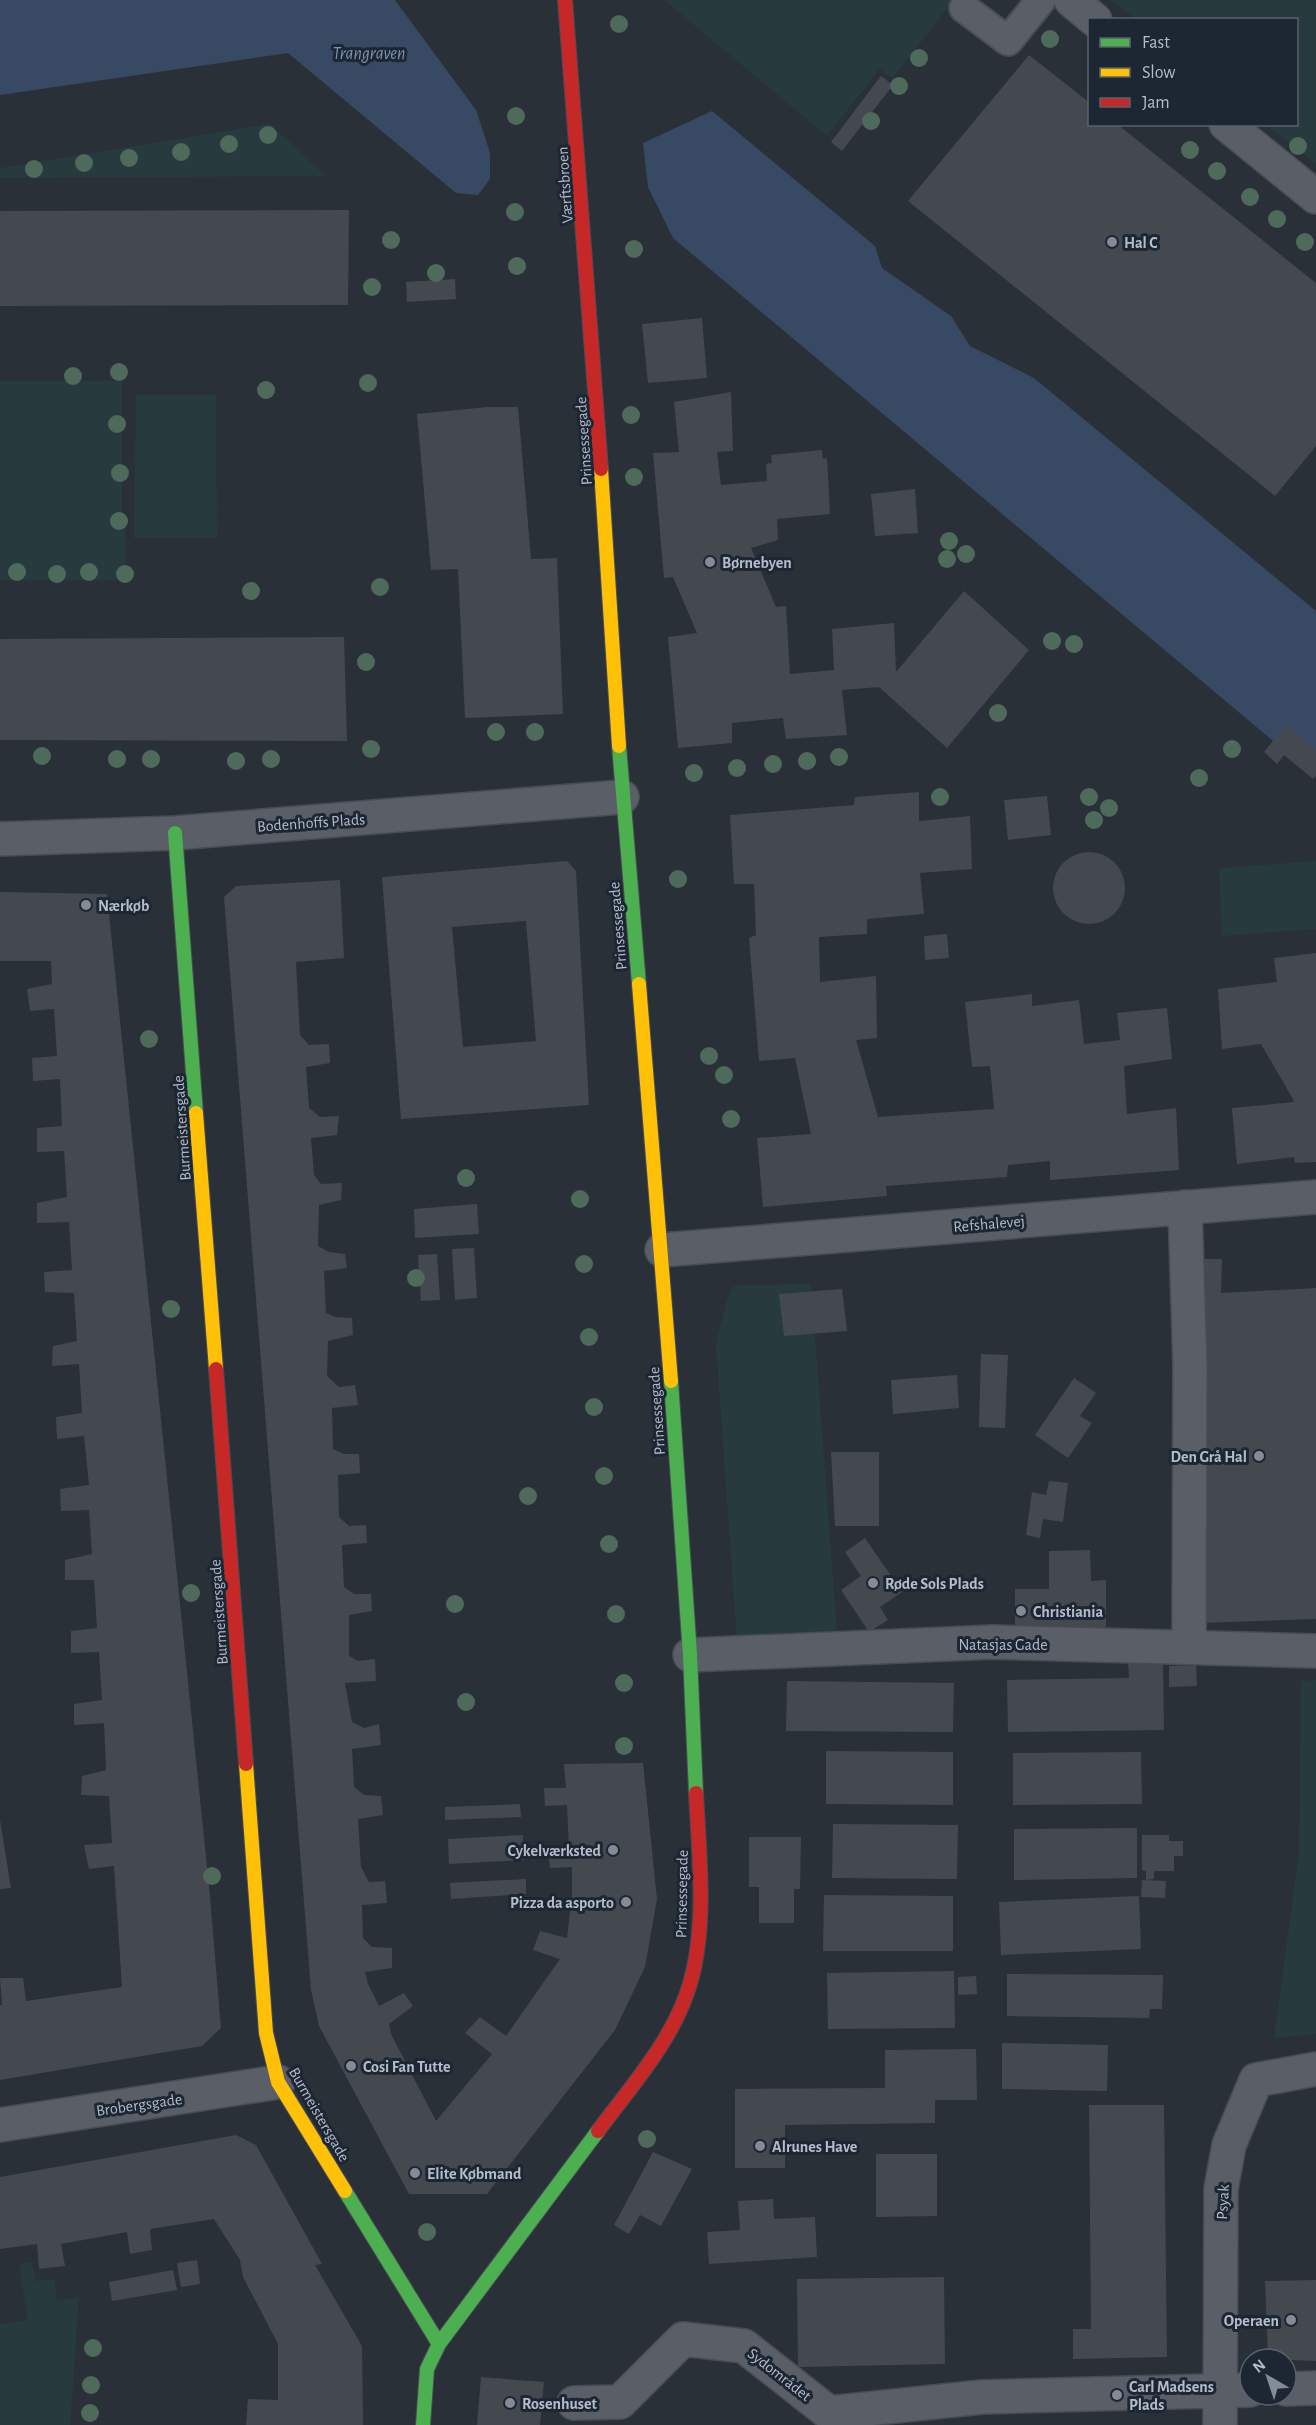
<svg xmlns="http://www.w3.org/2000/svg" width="1316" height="2425" viewBox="0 0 1316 2425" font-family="'Alegreya Sans',sans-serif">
  <rect width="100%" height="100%" fill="#2a3038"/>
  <path fill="#273a3e" d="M664 0H954L892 79 880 69 827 136Z
    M1110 0H1316V164L1266 125 1296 124V20L1135 19Z
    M270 124 326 176 0 178V168Z
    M0 381H122V527H125L126 580H0Z
    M136 395H216L217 538H134Z
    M1316 861V929L1222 936 1219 868Z
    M811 1284 837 1633 737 1640 716 1345 727 1301 733 1287 738 1285Z
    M1316 1680V2034L1274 2038 1299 1853 1301 1681Z
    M32 2262 36 2281 54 2279 57 2301 79 2297 70 2425H0V2324L28 2320 19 2265Z"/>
  <path fill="#384963" d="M0 0H395L476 110 490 153V179L478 195 456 193 288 53 0 95Z
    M712 111 875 246 882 268 951 316 970 346 1034 378 1316 611V777L673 238 648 187 643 143Z"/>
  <path fill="#444950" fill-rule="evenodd" d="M1029 55 1090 103V124H1117L1316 283V446L1275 496 908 201Z
    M881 76 893 85 842 151 831 142Z
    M349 210 348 305 0 306V211Z
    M455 279 456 299 407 302 406 282Z
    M702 318 707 378 648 383 642 324Z
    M731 392 733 451 717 452 721 485 767 481 766 464 772 463 771 455 822 450 823 459 827 458 830 514 777 519 778 540 751 548 776 607 786 606 790 674 834 670 832 629 894 623 896 672 964 591 1029 650 947 748 879 687 842 690 847 735 786 739 783 718 732 723V743L678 748 668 637 697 633 673 577 664 578 653 453 679 452 674 402Z
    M488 407H518L531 559 557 558 563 714 465 718 458 569 431 570 417 414Z
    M915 489 918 533 875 536 871 494Z
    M344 637 347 741 0 740V639Z
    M1286 725 1316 750V775L1313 779 1284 755 1277 764 1264 752Z
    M919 792V821L970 816 972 869 920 873 924 914 867 919V934L819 937 820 982 876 976 877 1038 856 1040 878 1117 994 1109 990 1066 972 1067 965 1002 1032 994V1006L1079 1000 1084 1044 1120 1040 1117 1013 1167 1008 1172 1059 1124 1066 1127 1114 1176 1108 1179 1170 1050 1180V1161L1008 1165 1007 1177 886 1186 887 1196 763 1207 757 1138 811 1134 795 1058 759 1061 749 938 756 935 754 884H734L730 815 854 805 855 797Z
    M1047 796 1051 835 1008 840 1004 800Z
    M1053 888a36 36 0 1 1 72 0a36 36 0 1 1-72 0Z
    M567 861 576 871 589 1105 401 1119 382 877ZM526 921 536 1041 463 1047 452 927Z
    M340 880 344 958 296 962 300 1035 309 1045 329 1044 330 1063 306 1067 309 1108 320 1117 339 1116 337 1135 311 1138 314 1175 321 1184 342 1183 341 1200 319 1205 318 1246 329 1252 345 1254 347 1268 324 1271 326 1313 335 1317 352 1318 353 1335 328 1341 327 1376 339 1387 355 1385 358 1405 332 1408 333 1449 344 1454H359L360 1473 338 1475 339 1517 349 1526 366 1525 367 1543 342 1545 344 1587 354 1594H371L372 1611 349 1615V1656L358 1661 375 1659 376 1681 345 1683 352 1722 364 1728 379 1724 381 1745 352 1749 354 1787 364 1795 381 1796 383 1815 358 1819 361 1867 369 1882 385 1881 387 1903 362 1905 363 1938 372 1947 392 1948V1968L365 1972 368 1984 379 2006 404 1993 413 2006 389 2024 391 2034 436 2121 492 2054 465 2033 480 2017 506 2036 560 1959 533 1950 540 1931 567 1938 572 1894V1867L550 1868 548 1850 569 1849 567 1805 545 1806 544 1788H566L564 1764 643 1763 657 1899 645 1967 615 2030 487 2194H409L319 2026 311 1990 224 897 236 886Z
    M0 892 107 894 210 1896 221 2028 202 2046 0 2080V2005H2L0 1978H23L26 2001 122 1987 114 1866 89 1869 84 1845 112 1843 109 1796 81 1795 82 1776 106 1770 104 1723 74 1725V1704L102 1700 99 1652 71 1653V1631L97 1628 94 1580H65V1560L92 1554 89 1510 61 1511 60 1489 89 1485 84 1436 57 1439 56 1417 82 1413 79 1364 52 1366 53 1346 77 1341 74 1293 45 1292 44 1272 72 1270 69 1222 37 1223V1203L67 1197 64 1151 37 1152V1128L62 1126 60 1079 33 1081 32 1058 57 1056 54 1009 30 1011 27 989 52 984 51 961H0Z
    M947 934 949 958 925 960 924 936Z
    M1316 953V1162L1295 1163 1294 1157 1237 1164 1232 1108 1294 1102 1293 1099 1261 1044 1222 1049 1218 989 1277 982 1274 958Z
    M477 1204 479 1234 415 1238 414 1209Z
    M474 1248 477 1298 455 1300 452 1249Z
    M437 1254 440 1300 421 1301 418 1255Z
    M1203 1259H1222L1221 1293 1316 1288V1619L1201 1623Z
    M842 1289 847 1331 784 1336 779 1294Z
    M981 1354 1008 1355 1005 1428 979 1427Z
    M957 1375 959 1408 893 1414 891 1380Z
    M1074 1378 1096 1393 1080 1416 1092 1423 1068 1458 1035 1435Z
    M831 1452H879V1526H835Z
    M1049 1481 1068 1483 1063 1522 1043 1519 1040 1538 1026 1535 1032 1492 1046 1495Z
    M865 1538 902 1592 880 1607 888 1620 869 1632 841 1590 861 1576 845 1552Z
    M1090 1550 1091 1581 1106 1580V1627L1015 1628V1589H1049V1551Z
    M1163 1662 1164 1730 1008 1732 1007 1680 1129 1678 1128 1663Z
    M1196 1665 1197 1686 1169 1687V1666Z
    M787 1681 954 1683 953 1732 786 1731Z
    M826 1751 953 1752V1805L826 1804Z
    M1141 1752 1142 1804 1013 1805V1753Z
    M520 1804 521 1817 445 1820V1807Z
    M0 1820 11 1888 0 1889Z
    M833 1824 958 1825 957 1879 832 1878Z
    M1137 1828V1878L1014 1880V1829Z
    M523 1835 524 1860 449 1864 448 1839Z
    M1142 1835H1169V1841H1183V1856H1174V1871H1154V1879L1146 1880V1871L1142 1870Z
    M749 1837H801L800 1889H794V1923H759V1887H749Z
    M526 1879V1894L451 1899 450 1883Z
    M1142 1880 1166 1881 1165 1898 1141 1897Z
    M824 1895 953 1896V1951H823Z
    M1139 1896 1141 1949 1001 1955 999 1902Z
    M954 1971 955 2028 828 2029 827 1973Z
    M1007 1974 1163 1975 1162 2009H1150L1149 2018 1007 2016Z
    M976 1976 977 1994 958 1995V1977Z
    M1002 2043 1108 2045 1107 2091 1002 2089Z
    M976 2049 977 2100H935V2123L785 2125V2168H735V2089L885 2088V2050Z
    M1089 2105H1164L1167 2357 1073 2359V2329H1091Z
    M236 2135 256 2145 322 2264 315 2265 362 2346 363 2425H246L248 2399 278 2400V2344L243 2277 240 2260 214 2219 150 2229 152 2250 130 2254 127 2232 61 2244 65 2266 39 2269 37 2244 0 2249V2177Z
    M653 2152 692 2169 661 2226 640 2215 629 2234 614 2225Z
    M876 2154H937V2216L876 2217Z
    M773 2199 774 2219 815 2217 817 2257 709 2264 707 2232 740 2230 738 2201Z
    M197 2260 200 2284 181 2287 177 2263Z
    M173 2270 177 2290 112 2301 109 2282Z
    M944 2277 945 2364 798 2367 797 2279Z
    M1316 2280V2361L1268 2359 1265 2281Z
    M481 2377 544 2382 540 2425H477Z"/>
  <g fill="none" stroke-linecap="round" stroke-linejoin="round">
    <defs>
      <path id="lane" d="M964 8 1008 41 1041 0"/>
      <path id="street" d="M1071 0 1095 20
        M1226 124 1316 197
        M0 839 175 833 622 797
        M1185 1207 1190 1366 1189 1647
        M662 1250 1316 1197
        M690 1655 993 1642 1316 1651
        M0 2125 278 2082
        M1286 2389 1316 2388
        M574 2403 620 2402 683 2339 744 2346 829 2413 982 2397 1250 2390
        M1220 2425 1221 2189 1229 2145 1256 2080 1316 2069"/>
      <path id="fast" d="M619 746 639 984
        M175 833 196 1113
        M671 1381 690 1655 696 1793
        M345 2191 439 2344
        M423 2425 427 2369 439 2344 598 2131"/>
      <path id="slow" d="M601 469 619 746
        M639 984 671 1381
        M196 1113 216 1369
        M246 1764 266 2033 278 2082 345 2191"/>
      <path id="jam" d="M565 0 601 469
        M216 1369 246 1764
        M598 2131C632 2085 676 2037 691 1980 707 1922 699 1853 696 1793"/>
    </defs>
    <use href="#lane" stroke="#484c53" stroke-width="32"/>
    <use href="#street" stroke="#484c53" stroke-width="36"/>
    <use href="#fast" stroke="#484c53" stroke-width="16"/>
    <use href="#slow" stroke="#484c53" stroke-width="16"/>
    <use href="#jam" stroke="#484c53" stroke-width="16"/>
    <use href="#lane" stroke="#5a5e66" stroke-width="28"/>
    <use href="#street" stroke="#5a5e66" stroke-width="33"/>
    <use href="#fast" stroke="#4caf50" stroke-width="14"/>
    <use href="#slow" stroke="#ffc107" stroke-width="14"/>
    <use href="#jam" stroke="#c62828" stroke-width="14"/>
  </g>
  <g fill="#4e6a5a">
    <circle cx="619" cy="24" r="9"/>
    <circle cx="1050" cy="39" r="9"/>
    <circle cx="919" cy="58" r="9"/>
    <circle cx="899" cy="86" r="9"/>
    <circle cx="516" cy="116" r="9"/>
    <circle cx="871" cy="121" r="9"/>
    <circle cx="268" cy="135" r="9"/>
    <circle cx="229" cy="144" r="9"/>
    <circle cx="1298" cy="146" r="9"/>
    <circle cx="1190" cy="150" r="9"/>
    <circle cx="181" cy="152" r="9"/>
    <circle cx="129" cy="158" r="9"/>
    <circle cx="84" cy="163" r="9"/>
    <circle cx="34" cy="169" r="9"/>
    <circle cx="1217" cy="171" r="9"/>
    <circle cx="1250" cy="197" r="9"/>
    <circle cx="515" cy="212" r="9"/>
    <circle cx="1277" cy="219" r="9"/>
    <circle cx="391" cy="240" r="9"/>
    <circle cx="1305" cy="242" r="9"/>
    <circle cx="634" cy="249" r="9"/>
    <circle cx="517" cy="266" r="9"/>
    <circle cx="436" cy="273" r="9"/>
    <circle cx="372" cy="287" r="9"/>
    <circle cx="119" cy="372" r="9"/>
    <circle cx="73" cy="376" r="9"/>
    <circle cx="368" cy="383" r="9"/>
    <circle cx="266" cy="390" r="9"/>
    <circle cx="631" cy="415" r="9"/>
    <circle cx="117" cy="424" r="9"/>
    <circle cx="120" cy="473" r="9"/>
    <circle cx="634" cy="477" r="9"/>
    <circle cx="119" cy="521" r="9"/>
    <circle cx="949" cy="541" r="9"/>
    <circle cx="966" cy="554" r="9"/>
    <circle cx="947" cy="559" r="9"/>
    <circle cx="17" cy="572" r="9"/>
    <circle cx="89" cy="572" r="9"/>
    <circle cx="57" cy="574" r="9"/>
    <circle cx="125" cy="574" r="9"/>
    <circle cx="380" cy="587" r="9"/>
    <circle cx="251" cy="591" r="9"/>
    <circle cx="1052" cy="641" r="9"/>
    <circle cx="1074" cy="644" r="9"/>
    <circle cx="366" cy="662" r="9"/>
    <circle cx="998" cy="713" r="9"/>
    <circle cx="496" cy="732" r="9"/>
    <circle cx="535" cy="732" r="9"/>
    <circle cx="371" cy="749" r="9"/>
    <circle cx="1232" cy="749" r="9"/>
    <circle cx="42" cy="756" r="9"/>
    <circle cx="839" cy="757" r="9"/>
    <circle cx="117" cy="759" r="9"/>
    <circle cx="151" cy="759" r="9"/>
    <circle cx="271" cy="759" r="9"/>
    <circle cx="236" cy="761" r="9"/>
    <circle cx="807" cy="761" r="9"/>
    <circle cx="773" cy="764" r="9"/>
    <circle cx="737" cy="768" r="9"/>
    <circle cx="694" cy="773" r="9"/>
    <circle cx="1199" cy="778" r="9"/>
    <circle cx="940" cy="797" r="9"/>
    <circle cx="1089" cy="797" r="9"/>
    <circle cx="1109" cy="808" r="9"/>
    <circle cx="1094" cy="820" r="9"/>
    <circle cx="678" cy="879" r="9"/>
    <circle cx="149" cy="1039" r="9"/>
    <circle cx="709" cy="1056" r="9"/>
    <circle cx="724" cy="1075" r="9"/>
    <circle cx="731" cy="1119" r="9"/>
    <circle cx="466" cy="1178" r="9"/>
    <circle cx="580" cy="1199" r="9"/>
    <circle cx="584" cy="1264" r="9"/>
    <circle cx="416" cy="1278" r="9"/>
    <circle cx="171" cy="1309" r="9"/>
    <circle cx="589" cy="1337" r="9"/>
    <circle cx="594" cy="1407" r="9"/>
    <circle cx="604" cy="1476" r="9"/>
    <circle cx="528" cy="1496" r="9"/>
    <circle cx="609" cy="1544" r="9"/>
    <circle cx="191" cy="1593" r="9"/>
    <circle cx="455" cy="1604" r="9"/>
    <circle cx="616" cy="1614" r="9"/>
    <circle cx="624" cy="1683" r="9"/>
    <circle cx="466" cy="1702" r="9"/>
    <circle cx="624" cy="1746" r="9"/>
    <circle cx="212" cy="1876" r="9"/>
    <circle cx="647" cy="2139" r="9"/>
    <circle cx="427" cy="2232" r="9"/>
    <circle cx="93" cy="2348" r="9"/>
    <circle cx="91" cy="2385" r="9"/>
    <circle cx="90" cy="2413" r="9"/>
  </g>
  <g fill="#848b96" stroke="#1d2633" stroke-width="2">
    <circle cx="1112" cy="242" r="6"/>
    <circle cx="710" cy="562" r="6"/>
    <circle cx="86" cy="905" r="6"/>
    <circle cx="1259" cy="1456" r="6"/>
    <circle cx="873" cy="1583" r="6"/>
    <circle cx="1021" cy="1611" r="6"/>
    <circle cx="613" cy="1850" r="6"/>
    <circle cx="626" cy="1902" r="6"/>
    <circle cx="351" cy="2066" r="6"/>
    <circle cx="760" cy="2146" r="6"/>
    <circle cx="415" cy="2173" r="6"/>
    <circle cx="1291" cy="2320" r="6"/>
    <circle cx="1117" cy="2395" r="6"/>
    <circle cx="510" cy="2403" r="6"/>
  </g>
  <g text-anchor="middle" stroke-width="6" stroke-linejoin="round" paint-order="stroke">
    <g font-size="16" fill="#b4bcc9" stroke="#1d2633">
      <text transform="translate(564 185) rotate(-94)" y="6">Værftsbroen</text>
      <text transform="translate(583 441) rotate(-94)" y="6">Prinsessegade</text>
      <text transform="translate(311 822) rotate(-4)" y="6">Bodenhoffs Plads</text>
      <text transform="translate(617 926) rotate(-95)" y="6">Prinsessegade</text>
      <text transform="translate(181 1128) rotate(-94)" y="6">Burmeistersgade</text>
      <text transform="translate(989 1223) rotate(-5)" y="6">Refshalevej</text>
      <text transform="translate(656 1411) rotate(-94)" y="6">Prinsessegade</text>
      <text transform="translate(218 1612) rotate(-94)" y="6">Burmeistersgade</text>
      <text x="1003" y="1650">Natasjas Gade</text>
      <text transform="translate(681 1894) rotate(-89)" y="6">Prinsessegade</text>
      <text transform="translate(139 2104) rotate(-8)" y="6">Brobergsgade</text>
      <text transform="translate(320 2114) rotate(60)" y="6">Burmeistersgade</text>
      <text transform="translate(1222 2202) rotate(-87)" y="6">Psyak</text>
      <text transform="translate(780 2374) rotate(38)" y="6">Sydområdet</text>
    </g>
    <g font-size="16" font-weight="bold" fill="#b4bcc9" stroke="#1d2633" text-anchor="start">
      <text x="1124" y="248">Hal C</text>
      <text x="722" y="568">Børnebyen</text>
      <text x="98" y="911">Nærkøb</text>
      <text x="1247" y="1462" text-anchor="end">Den Grå Hal</text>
      <text x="885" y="1589">Røde Sols Plads</text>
      <text x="1033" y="1617">Christiania</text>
      <text x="601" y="1856" text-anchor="end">Cykelværksted</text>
      <text x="614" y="1908" text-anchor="end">Pizza da asporto</text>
      <text x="363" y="2072">Cosi Fan Tutte</text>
      <text x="772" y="2152">Alrunes Have</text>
      <text x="427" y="2179">Elite Købmand</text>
      <text x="1279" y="2326" text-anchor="end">Operaen</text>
      <text x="1129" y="2392">Carl Madsens<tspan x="1129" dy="18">Plads</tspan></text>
      <text x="522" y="2409">Rosenhuset</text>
    </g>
    <g font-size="18" font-style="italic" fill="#7c92b1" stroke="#1d2633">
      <text x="369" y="59">Trangraven</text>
    </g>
  </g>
  <rect x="1088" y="18" width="210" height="108" fill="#1d2633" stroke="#59626f" stroke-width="1.5"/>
  <rect x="1100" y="38" width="30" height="9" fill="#4caf50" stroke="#59626f" stroke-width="1.5"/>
  <text x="1142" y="48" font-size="18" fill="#b4bcc9">Fast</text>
  <rect x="1100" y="68" width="30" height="9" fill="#ffc107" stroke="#59626f" stroke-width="1.5"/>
  <text x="1142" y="78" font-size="18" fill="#b4bcc9">Slow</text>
  <rect x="1100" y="98" width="30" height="9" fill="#c62828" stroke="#59626f" stroke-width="1.5"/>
  <text x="1142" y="108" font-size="18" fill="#b4bcc9">Jam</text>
  <g transform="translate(1268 2377) rotate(321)"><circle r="28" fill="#1d2633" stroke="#59626f" stroke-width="1.5"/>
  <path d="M0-4.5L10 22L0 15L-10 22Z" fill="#848b96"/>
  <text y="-9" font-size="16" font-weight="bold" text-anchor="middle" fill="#b4bcc9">N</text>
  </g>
</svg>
